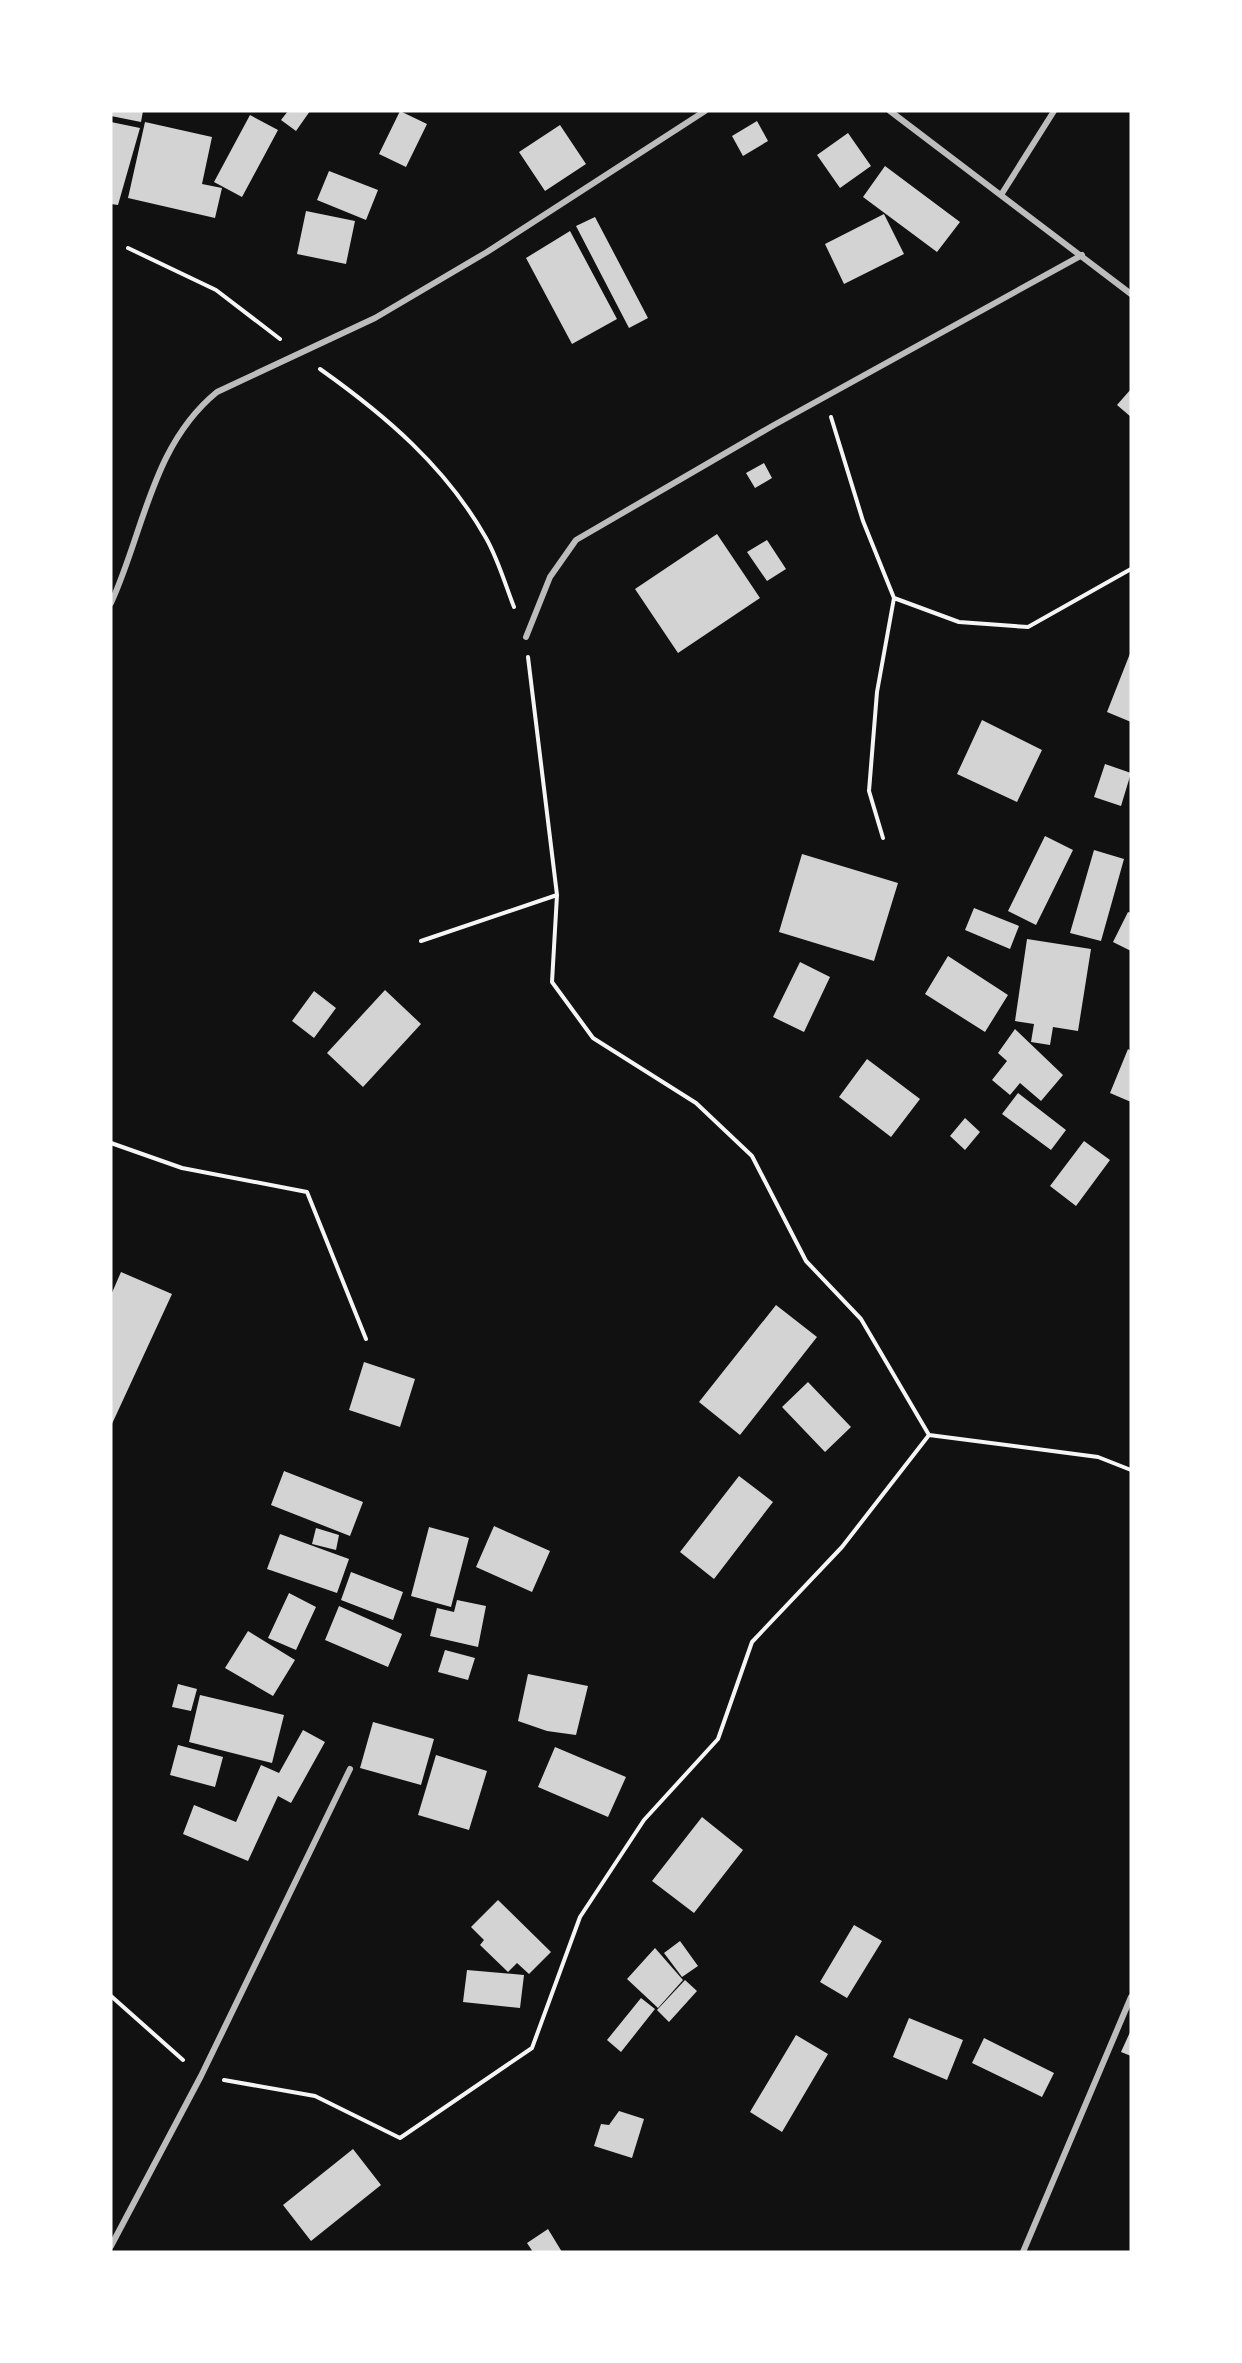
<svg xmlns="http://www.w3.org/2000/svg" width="1242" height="2363" viewBox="0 0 1242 2363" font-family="Inter,sans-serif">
  <rect width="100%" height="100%" fill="#111"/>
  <path fill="#d3d3d3" d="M111 111H143L141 122 111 116Z
    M288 111H310L296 131 281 120Z
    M400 111 427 124 406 167 379 154Z
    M250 115 278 130 242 197 214 182Z
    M757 121 768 141 743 156 732 136Z
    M111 122 140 128 118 205 111 204Z
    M145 122 212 137 202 184 222 188 215 218 128 198Z
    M560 125 586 164 545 191 519 152Z
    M848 133 871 166 840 188 817 155Z
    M885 166 960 222 937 252 863 197Z
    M329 171 378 190 366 220 317 200Z
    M306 211 355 221 346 264 297 254Z
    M884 214 904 254 844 284 825 244Z
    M595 217 648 318 629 328 576 226Z
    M570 231 617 319 572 344 526 258Z
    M1131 389V417L1117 405Z
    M764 463 772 478 755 488 746 473Z
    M717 534 760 598 678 653 635 589Z
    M767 540 786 569 767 581 747 552Z
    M1131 651V722L1107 712Z
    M982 720 1042 750 1017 802 957 774Z
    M1105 764 1131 773 1121 806 1094 797Z
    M1045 836 1073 850 1036 925 1008 911Z
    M1094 850 1124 859 1101 941 1070 933Z
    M802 854 898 883 874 961 779 932Z
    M974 908 1019 926 1010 949 965 930Z
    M1128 912 1131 913V951L1113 942Z
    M1027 939 1091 949 1078 1031 1053 1027 1050 1045 1031 1042 1034 1024 1015 1021Z
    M948 956 1008 995 985 1032 925 994Z
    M800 962 830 977 804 1032 773 1017Z
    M385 990 421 1024 363 1087 327 1053Z
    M314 991 336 1008 314 1038 292 1021Z
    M1015 1029 1063 1075 1041 1101 1020 1083 1010 1095 992 1080 1007 1061 998 1053Z
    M1128 1049 1131 1051V1102L1110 1093Z
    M867 1059 920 1099 891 1137 839 1097Z
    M1018 1093 1066 1130 1051 1150 1002 1114Z
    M965 1118 980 1132 965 1150 950 1136Z
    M1084 1141 1110 1160 1076 1206 1050 1186Z
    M121 1272 172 1294 111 1426V1295Z
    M776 1305 817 1337 740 1435 699 1402Z
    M364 1362 415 1379 400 1427 349 1410Z
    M808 1382 851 1427 825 1452 782 1407Z
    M284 1471 363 1502 350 1536 271 1505Z
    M739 1476 773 1502 714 1579 680 1552Z
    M494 1526 550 1551 532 1592 476 1567Z
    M429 1527 469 1538 451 1607 411 1596Z
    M316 1528 339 1535 336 1550 312 1544Z
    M280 1534 349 1559 337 1593 267 1569Z
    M351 1572 403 1592 393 1620 341 1600Z
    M289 1593 316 1607 296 1650 268 1638Z
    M457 1600 486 1606 478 1647 430 1636 437 1608 454 1612Z
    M339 1606 402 1634 388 1667 325 1640Z
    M248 1631 295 1660 273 1696 225 1668Z
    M445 1650 475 1658 468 1680 438 1672Z
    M528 1674 588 1686 576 1735 547 1731 518 1721Z
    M178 1684 197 1689 191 1711 172 1707Z
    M200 1695 284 1715 272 1763 189 1742Z
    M373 1722 434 1739 421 1785 360 1768Z
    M303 1730 325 1742 291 1803 278 1796 248 1861 183 1834 194 1805 236 1822 261 1765 279 1773Z
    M178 1745 223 1757 215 1787 170 1775Z
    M555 1747 626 1777 608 1817 538 1787Z
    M436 1755 487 1771 469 1830 418 1815Z
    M702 1817 743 1850 694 1913 652 1881Z
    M498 1900 551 1952 529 1974 517 1963 508 1972 480 1945 484 1940 471 1927Z
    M854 1925 882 1941 847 1998 820 1982Z
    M680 1941 698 1966 682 1977 664 1953Z
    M655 1948 683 1980 658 2008 627 1979Z
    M467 1970 524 1975 520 2008 463 2002Z
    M685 1980 697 1991 669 2022 657 2010Z
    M641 1998 655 2009 621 2052 607 2040Z
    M909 2018 963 2040 947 2080 893 2057Z
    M1131 2030V2056L1121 2052Z
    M796 2035 828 2054 782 2132 750 2112Z
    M984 2038 1054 2073 1042 2097 972 2063Z
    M619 2111 644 2119 632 2158 594 2146 601 2124 609 2125Z
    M353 2149 381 2185 311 2241 283 2205Z
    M548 2229 562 2252H533L527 2243Z"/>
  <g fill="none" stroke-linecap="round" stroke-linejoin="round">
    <path stroke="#f5f5f5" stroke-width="4" d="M128 248 216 290 280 339
      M320 369C385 415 446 467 486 538 498 559 505 584 514 607
      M831 417 863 521 894 598 959 622 1028 627 1131 569
      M528 657 557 895 552 982 593 1038 696 1103 752 1156 806 1261 861 1319 929 1435 1098 1457 1131 1470
      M883 838 869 791 877 692 894 598
      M421 941 557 895
      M111 1143 182 1168 307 1192 366 1339
      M111 1996 183 2060
      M224 2080 315 2096 400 2138 532 2048 580 1917 644 1820 718 1739 752 1642 842 1547 929 1435"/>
    <path stroke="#bcbcbc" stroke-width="6" d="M890 111 1131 294
      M1001 195 1054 111
      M111 603C144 531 152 445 217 392L375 318 487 252 705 111
      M526 637 550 577 576 540 774 425 1082 255
      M111 2246 201 2076 350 1769
      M1023 2252 1131 1997"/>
  </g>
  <rect width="1242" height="2363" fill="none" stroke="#ffffff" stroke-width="225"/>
</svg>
